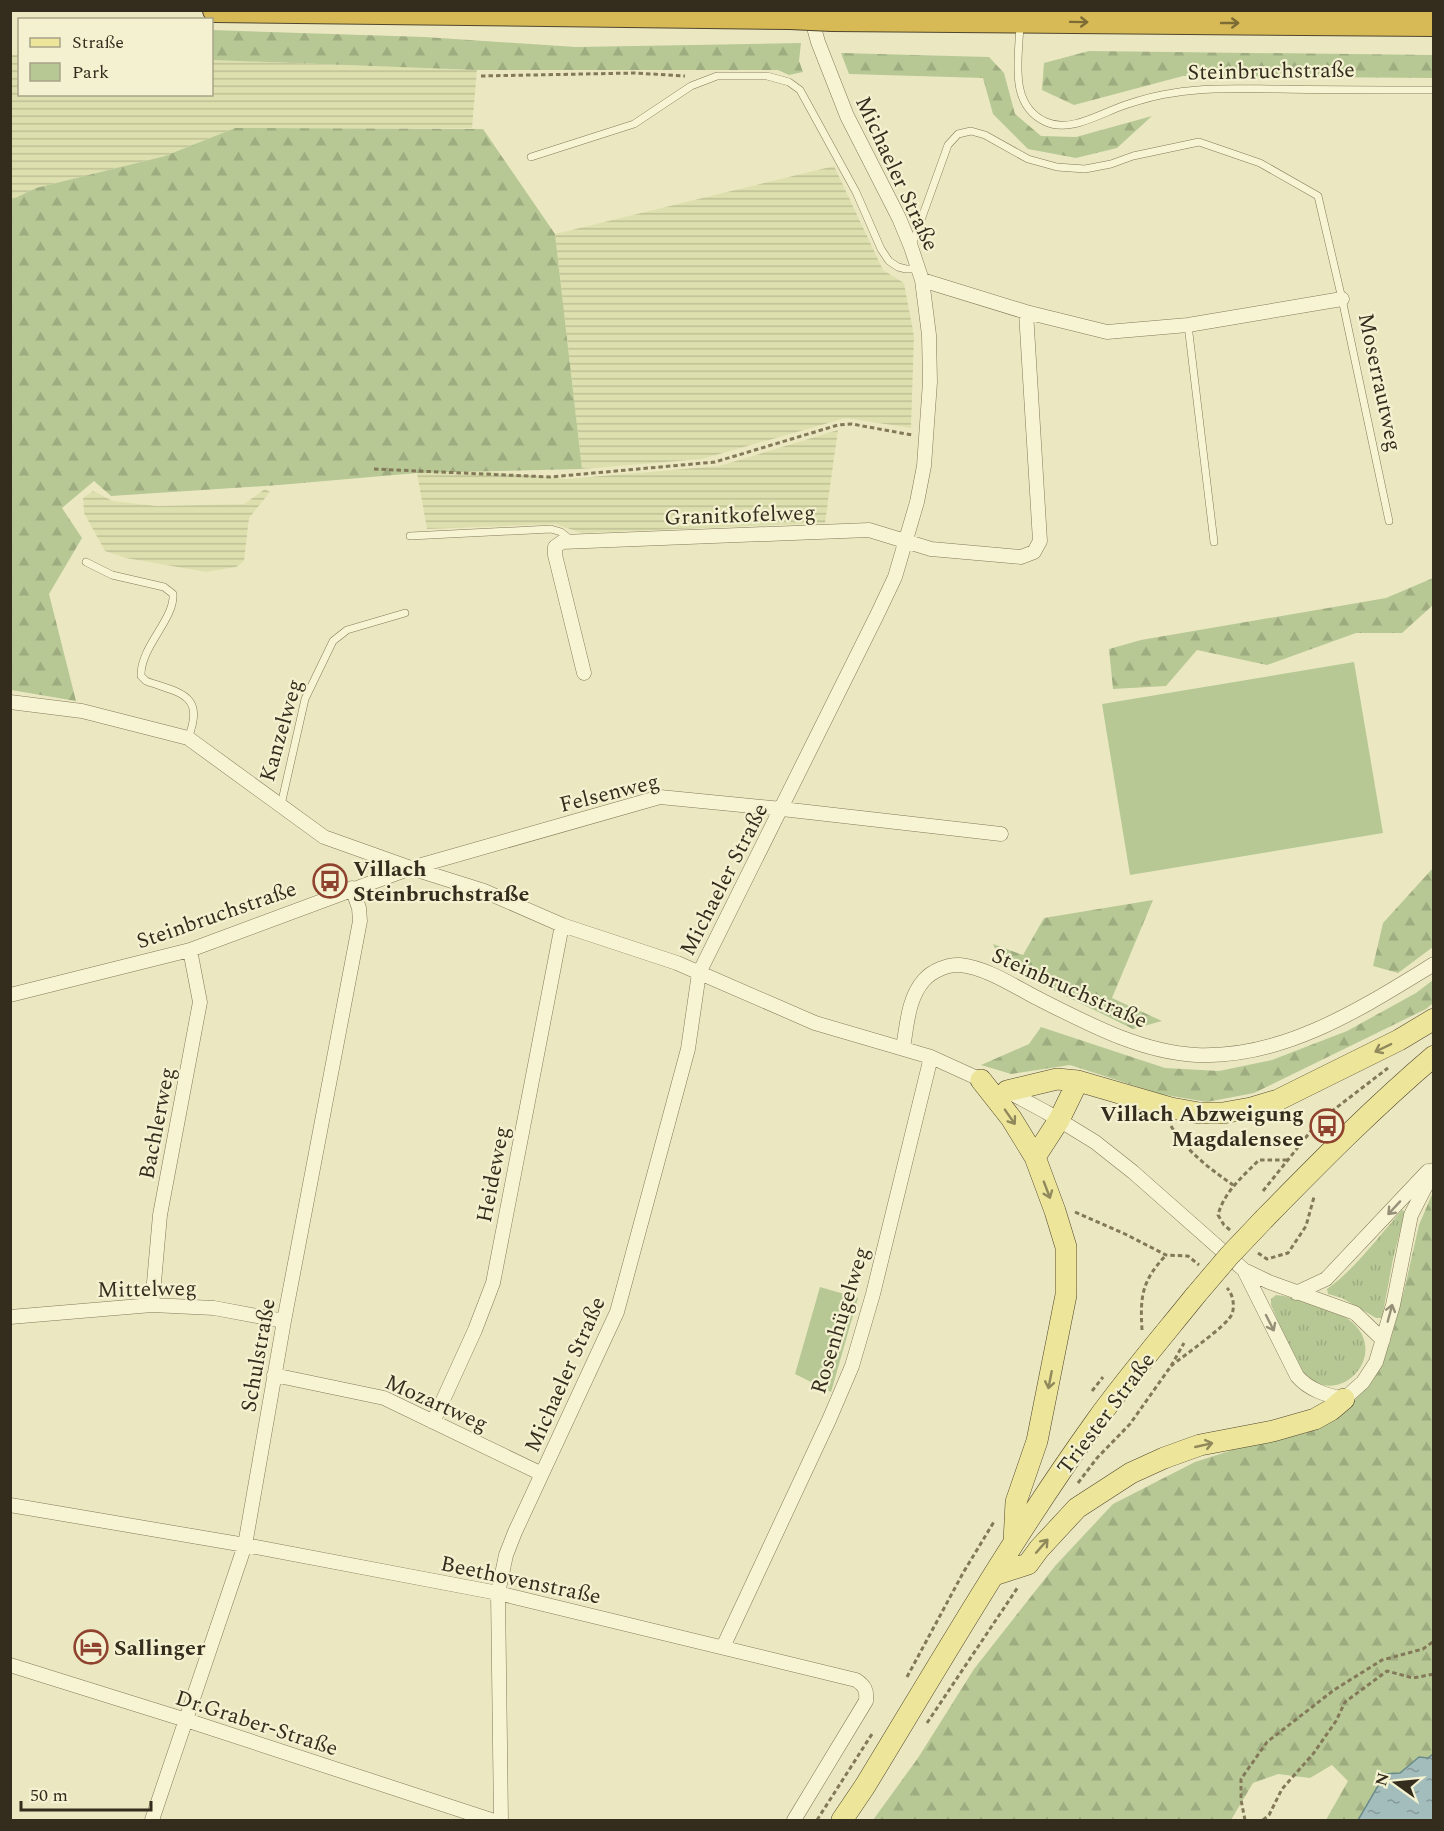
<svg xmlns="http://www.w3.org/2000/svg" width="1444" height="1831" viewBox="0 0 1444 1831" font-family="Spectral,serif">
  <defs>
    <pattern id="farmland-rules" width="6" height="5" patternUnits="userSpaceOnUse" patternTransform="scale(1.5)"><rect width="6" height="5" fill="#dde0ae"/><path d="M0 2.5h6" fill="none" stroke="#bec095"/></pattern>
    <pattern id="grass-tufts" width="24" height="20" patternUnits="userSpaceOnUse" patternTransform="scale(1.5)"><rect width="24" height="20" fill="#b7c895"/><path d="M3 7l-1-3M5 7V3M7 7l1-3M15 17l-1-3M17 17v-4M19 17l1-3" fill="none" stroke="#9eac80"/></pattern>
    <pattern id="forest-firs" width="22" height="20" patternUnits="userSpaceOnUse" patternTransform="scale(1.5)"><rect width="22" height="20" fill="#b7c895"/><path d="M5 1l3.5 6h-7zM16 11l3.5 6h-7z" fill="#9eac80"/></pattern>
    <pattern id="water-ripples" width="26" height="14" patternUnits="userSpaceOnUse" patternTransform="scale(1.5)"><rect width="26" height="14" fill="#a3bdbc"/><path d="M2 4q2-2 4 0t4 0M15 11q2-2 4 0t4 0" fill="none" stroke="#869a98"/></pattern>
  </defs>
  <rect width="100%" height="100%" fill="#ebe8c1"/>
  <path fill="url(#farmland-rules)" d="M11 55H19L20 94H212V60L477 70 472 128H235L165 156 36 188 11 200Z
    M834 166 883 270 904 283 914 336 911 428 846 418 702 459 582 469 555 234Z
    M838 430 825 523 582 533 555 524 427 529 417 473 492 472 567 479 719 466Z
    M265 489 270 492 249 518 244 561 236 567 206 572 126 558 105 551 84 513 83 498 93 491 113 501 157 506 244 504Z"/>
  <path fill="url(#grass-tufts)" d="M1402 1210 1405 1212 1393 1259 1382 1318H1376L1342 1298 1328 1294 1327 1289C1354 1270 1380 1235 1402 1210Z
    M1276 1295 1284 1296C1305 1302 1330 1306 1348 1319 1393 1351 1341 1410 1305 1375 1291 1361 1280 1324 1271 1305V1299Z"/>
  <path fill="url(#forest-firs)" d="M212 30 425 37 576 47 801 43 799 61 803 72 789 75 778 70H477L212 60Z
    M1089 51 1433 55V78L1183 76 1074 105 1042 90 1044 63Z
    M841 53 989 57 1004 73 1015 114 1041 136 1076 137 1152 116 1117 148 1076 158 1028 149 993 114 983 78 849 74Z
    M235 128 483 129 555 234 582 469 417 473 279 485 111 496 94 481 62 508 82 538 49 594 76 701 11 690V200L36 188 165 156Z
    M1433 578V605L1402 633H1356L1267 665 1197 650 1166 686 1113 689 1109 649 1141 640 1386 598Z
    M1433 868V947L1398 973 1373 966 1383 923Z
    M1153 900 1112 998 1162 1021 1133 1029 1002 965 993 944 1023 955 1044 918Z
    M1433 980V1003L1426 1009 1254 1093 1207 1102 1160 1094 1070 1065 1011 1074 981 1065 1029 1044 1041 1027 1165 1068 1219 1071 1272 1060 1347 1031 1416 993Z
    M1433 1192V1754L1428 1758 1419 1757 1400 1773 1385 1774 1358 1820H1326L1348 1781 1332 1765 1310 1778 1278 1774 1253 1783 1231 1820H873L918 1758 974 1669 1055 1566 1113 1504 1195 1462 1276 1436 1312 1428 1342 1415 1376 1375 1390 1342 1404 1291 1419 1225Z"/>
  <path fill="#b7c895" d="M1354 662 1383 833 1130 875 1102 704Z
    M820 1287 858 1298 831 1392 795 1374Z"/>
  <path fill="url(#water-ripples)" stroke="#6b8b8a" stroke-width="1.5" d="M1433 1754V1820H1358L1385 1774 1400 1773 1419 1757 1428 1758Z"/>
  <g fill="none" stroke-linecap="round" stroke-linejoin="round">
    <defs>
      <path id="lane" d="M1020 24C1019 58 1008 105 1046 122 1071 133 1101 113 1125 105 1140 100 1157 95 1173 93 1207 87 1244 89 1278 89 1330 90 1382 90 1434 90
        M531 157 634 124 691 86 717 76H767L789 82 800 90 856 192 881 249 889 261 898 267 906 269H918
        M912 245 948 145 958 134 971 131 985 135 1028 159 1057 167 1085 169 1111 164 1133 156 1199 142 1260 163 1318 196 1342 299 1389 521
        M1188 325 1214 542
        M410 536 551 529 561 532 571 540
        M86 562 112 575 164 587 173 594C175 619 140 647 141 676L146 681C179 693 206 694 188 738
        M281 805 305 699 333 641 347 630 405 613"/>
      <path id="street" d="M922 280 1026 312 1107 332 1188 325 1342 299
        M584 673 555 555V547L562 542 869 530 931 549 1021 557 1034 552 1040 541 1026 312
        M10 702 82 711 188 738 324 837 411 868 484 891 562 925 677 963 815 1023 931 1057 986 1082
        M10 995 190 950 411 868 660 797 782 809 1001 834
        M903 1048C907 1025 908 998 924 980 932 971 948 964 960 965 987 968 1012 985 1035 997 1085 1022 1139 1052 1196 1055 1284 1059 1362 1008 1434 964
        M1007 1091 1046 1112 1095 1142 1133 1172 1244 1270 1269 1282 1355 1313 1383 1340
        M1244 1270 1297 1376C1309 1390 1326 1395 1344 1399L1363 1382 1376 1362 1393 1305 1411 1215 1434 1170
        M1296 1293 1326 1279 1428 1171
        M152 1305 160 1215 200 1002 190 950
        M10 1317 152 1305 214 1308 284 1321
        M274 1375 384 1398 542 1474
        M433 1422 475 1330 493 1283 562 925
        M10 1505 245 1545 498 1593 856 1680C865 1686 867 1690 866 1701L794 1820
        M723 1647 829 1420 852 1366 873 1294 931 1057
        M10 1665 186 1720 491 1820
        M152 1820 245 1545 284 1321 360 921 359 908 352 888
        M501 1820 498 1593 506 1555 515 1532 617 1312 688 1049 699 973 878 613 895 577 917 502 924 466 930 382 929 335 922 280 911 247 899 218 847 116 818 42 810 13"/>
      <path id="primary" d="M981 1080 1011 1118 1035 1157
        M1007 1091 1057 1079 1078 1081 1171 1108 1199 1113H1223L1251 1108 1278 1100 1399 1040 1434 1019
        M1265 1218C1320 1162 1374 1107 1434 1056
        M1014 1542 1016 1502 1037 1441 1066 1295V1247L1055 1211 1035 1157 1059 1120 1078 1081
        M994 1575 1028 1564 1039 1549 1077 1508 1131 1473 1164 1458 1200 1445 1273 1431 1315 1419 1331 1410 1344 1399
        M842 1820 865 1786C940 1663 1012 1538 1096 1421 1127 1378 1162 1337 1195 1296"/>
      <path id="highway" d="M215 10 790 17
        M832 19 1434 24"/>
    </defs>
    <use href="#lane" stroke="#837959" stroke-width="8"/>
    <use href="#street" stroke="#837959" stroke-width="15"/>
    <use href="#primary" stroke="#51462e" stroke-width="22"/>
    <use href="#highway" stroke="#51462e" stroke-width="26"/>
    <path stroke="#837959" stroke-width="3" stroke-dasharray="4.5 3" stroke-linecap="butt" d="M481 76 635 73 685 76
      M374 469 550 477 715 462 838 425 852 424 912 435
      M1171 1126C1186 1151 1209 1168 1233 1185
      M1263 1191 1319 1121 1388 1068
      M1075 1212 1125 1234 1166 1255 1188 1256 1199 1265
      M1230 1230 1224 1225 1218 1215C1224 1192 1243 1176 1259 1160H1289
      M1258 1253 1267 1259 1288 1253 1306 1226 1314 1197
      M1142 1330C1140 1295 1142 1281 1166 1255
      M1171 1366C1183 1356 1227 1326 1232 1314 1235 1306 1233 1294 1227 1288
      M1092 1391 1103 1377
      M1078 1483 1097 1458 1130 1424 1171 1366 1184 1343
      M907 1677 963 1573 995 1520
      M927 1723 1018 1587
      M817 1820 872 1734
      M1245 1820 1241 1800V1779L1267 1742 1334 1690 1382 1660 1423 1649 1434 1641
      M1263 1820 1269 1815 1282 1789 1313 1754 1336 1721 1345 1702 1387 1671 1413 1678 1434 1674"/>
    <use href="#lane" stroke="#f7f4d3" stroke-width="7"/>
    <use href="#street" stroke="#f7f4d3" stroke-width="14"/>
    <use href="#primary" stroke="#ede59a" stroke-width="21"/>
    <use href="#highway" stroke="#d7ba55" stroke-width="24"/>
    <defs>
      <path id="primary-bridge" d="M1195 1296 1229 1256 1265 1218"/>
      <path id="highway-bridge" d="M790 17 832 19"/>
    </defs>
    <use href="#primary-bridge" stroke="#51462e" stroke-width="22" stroke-linecap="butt"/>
    <use href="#highway-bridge" stroke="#51462e" stroke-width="26" stroke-linecap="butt"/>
    <use href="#primary-bridge" stroke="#ede59a" stroke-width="21"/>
    <use href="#highway-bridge" stroke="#d7ba55" stroke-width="24"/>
  </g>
  <defs><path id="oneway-shaft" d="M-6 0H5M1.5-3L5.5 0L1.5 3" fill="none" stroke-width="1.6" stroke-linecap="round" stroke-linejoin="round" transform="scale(1.5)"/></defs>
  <g stroke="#7d6c36">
    <use href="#oneway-shaft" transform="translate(1079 22) rotate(1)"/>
    <use href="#oneway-shaft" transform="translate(1230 23)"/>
  </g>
  <g stroke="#90895c">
    <use href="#oneway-shaft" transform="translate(1383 1048) rotate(154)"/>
    <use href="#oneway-shaft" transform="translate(1010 1117) rotate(55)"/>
    <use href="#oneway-shaft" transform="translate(1047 1190) rotate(69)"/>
    <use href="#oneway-shaft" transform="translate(1050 1380) rotate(101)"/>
    <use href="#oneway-shaft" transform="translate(1204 1445) rotate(-13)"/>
    <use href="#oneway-shaft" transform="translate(1042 1546) rotate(-49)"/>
  </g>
  <g stroke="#969078">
    <use href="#oneway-shaft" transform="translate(1394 1208) rotate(133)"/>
    <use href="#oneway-shaft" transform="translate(1390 1313) rotate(-75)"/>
    <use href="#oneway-shaft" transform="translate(1270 1323) rotate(63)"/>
  </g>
  <defs>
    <symbol id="bus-ring" viewBox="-11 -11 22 22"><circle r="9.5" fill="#f3f1d0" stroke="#8f422d" stroke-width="1.5"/><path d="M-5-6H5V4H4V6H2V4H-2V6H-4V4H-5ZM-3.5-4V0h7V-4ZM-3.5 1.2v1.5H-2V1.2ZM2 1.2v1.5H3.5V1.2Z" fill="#8f422d"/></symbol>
    <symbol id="hotel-ring" viewBox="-11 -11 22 22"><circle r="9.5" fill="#f3f1d0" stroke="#8f422d" stroke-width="1.5"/><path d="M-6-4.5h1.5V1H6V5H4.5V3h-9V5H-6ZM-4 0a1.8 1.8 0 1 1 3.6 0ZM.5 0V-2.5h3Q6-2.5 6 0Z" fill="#8f422d"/></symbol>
  </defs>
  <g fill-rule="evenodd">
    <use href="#bus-ring" x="311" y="862" width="38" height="38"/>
    <use href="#bus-ring" x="1308" y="1107" width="38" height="38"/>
    <use href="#hotel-ring" x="72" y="1628" width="38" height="38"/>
  </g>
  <g text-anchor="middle" stroke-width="4.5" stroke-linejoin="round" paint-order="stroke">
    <g font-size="22" fill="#342d1d" stroke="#f3f1d0">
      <text transform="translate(1271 70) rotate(-1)" y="8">Steinbruchstraße</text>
      <text transform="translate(898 173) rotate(65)" y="8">Michaeler Straße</text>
      <text transform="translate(1381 382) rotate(78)" y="8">Moserrautweg</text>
      <text transform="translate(740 514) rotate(-2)" y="8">Granitkofelweg</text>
      <text transform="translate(280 730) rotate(-74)" y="8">Kanzelweg</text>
      <text transform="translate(609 792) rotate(-14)" y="8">Felsenweg</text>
      <text transform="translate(723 879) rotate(-63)" y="8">Michaeler Straße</text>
      <text transform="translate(216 914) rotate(-19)" y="8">Steinbruchstraße</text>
      <text transform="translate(1070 987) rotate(24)" y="8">Steinbruchstraße</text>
      <text transform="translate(156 1123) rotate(-79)" y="8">Bachlerweg</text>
      <text transform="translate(492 1174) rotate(-79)" y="8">Heideweg</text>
      <text transform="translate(147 1288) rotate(-1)" y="8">Mittelweg</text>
      <text transform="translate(839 1320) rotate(-73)" y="8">Rosenhügelweg</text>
      <text transform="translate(257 1355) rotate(-80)" y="8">Schulstraße</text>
      <text transform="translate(564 1374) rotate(-66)" y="8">Michaeler Straße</text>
      <text transform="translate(437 1402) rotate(24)" y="8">Mozartweg</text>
      <text transform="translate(1105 1413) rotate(-53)" y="8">Triester Straße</text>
      <text transform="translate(521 1579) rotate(12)" y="8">Beethovenstraße</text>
      <text transform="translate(257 1722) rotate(18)" y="8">Dr.Graber-Straße</text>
    </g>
    <g font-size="22" font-weight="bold" fill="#342d1d" stroke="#f3f1d0" text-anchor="start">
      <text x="353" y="876">Villach<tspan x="353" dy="25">Steinbruchstraße</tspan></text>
      <text x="1304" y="1121" text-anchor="end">Villach Abzweigung<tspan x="1304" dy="25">Magdalensee</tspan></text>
      <text x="114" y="1655">Sallinger</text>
    </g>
  </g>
  <rect width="1444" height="1831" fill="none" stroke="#342d1d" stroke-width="24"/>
  <rect x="18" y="18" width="195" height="78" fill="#f3f1d0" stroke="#a7a388" stroke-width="1.5"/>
  <rect x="30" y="38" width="30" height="9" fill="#ede59a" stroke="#a7a388" stroke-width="1.5"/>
  <text x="72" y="48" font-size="18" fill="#342d1d">Straße</text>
  <rect x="30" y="63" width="30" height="18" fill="#b7c895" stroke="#a7a388" stroke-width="1.5"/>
  <text x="72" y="78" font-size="18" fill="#342d1d">Park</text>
  <g transform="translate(1396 1783) rotate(285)" stroke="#f3f1d0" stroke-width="4.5" paint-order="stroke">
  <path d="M0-4.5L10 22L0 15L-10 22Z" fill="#342d1d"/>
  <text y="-9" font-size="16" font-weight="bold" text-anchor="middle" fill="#342d1d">N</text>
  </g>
  <path d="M21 1801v9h130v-9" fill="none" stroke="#342d1d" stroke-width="3"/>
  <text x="30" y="1801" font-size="18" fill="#342d1d" stroke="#f3f1d0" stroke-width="4.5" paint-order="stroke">50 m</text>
</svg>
